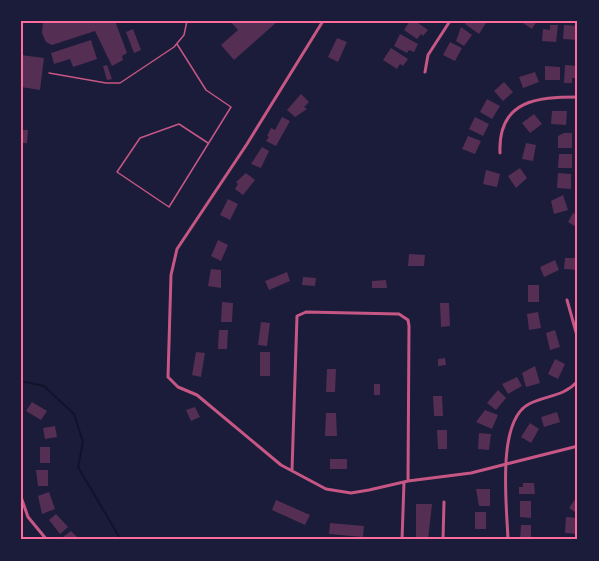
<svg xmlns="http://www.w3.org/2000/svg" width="599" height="561" viewBox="0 0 599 561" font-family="'Asap Condensed',sans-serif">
  <rect width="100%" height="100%" fill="#1b1b3a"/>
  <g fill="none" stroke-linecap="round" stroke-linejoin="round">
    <path stroke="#12122b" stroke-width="2" d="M21 381 44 386 74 414 83 442 78 467 121 540"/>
  </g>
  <path fill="#542f53" d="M45 21H115L127 53 122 56 123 60 112 66 95 31 52 45 46 42 42 33 43 22Z
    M230 21 245 22 278 21 234 60 221 45 238 30Z
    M410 21H415L428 30 423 36 421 34 417 39 404 30Z
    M467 21H483L486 23 479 34 465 24Z
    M520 21H537L532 29Z
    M550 25H558L556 42 542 41 543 29 550 30Z
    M564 25 578 26V40L563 39Z
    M461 27 472 35 464 46 456 41Z
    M133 29 141 50 134 53 126 32Z
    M400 34 418 44 414 52 409 50 407 53 394 46Z
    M337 38 347 42 338 62 328 57Z
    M91 40 97 59 73 67 70 59 54 64 51 53Z
    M450 42 462 48 455 61 443 55Z
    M391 48 408 59 403 66 400 64 397 69 383 60Z
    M21 55 44 58 40 90 21 87Z
    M107 65 112 79 107 80 103 66Z
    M565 65 578 66V78H572V83H564Z
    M545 66 560 67V80H545Z
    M535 72 539 82 523 88 519 77Z
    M504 82 513 92 503 101 494 91Z
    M301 94 309 102 304 107 307 109 295 117 287 110Z
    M487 99 500 106 492 119 480 112Z
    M552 111H567L566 125 551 124Z
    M534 114 542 124 530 133 522 123Z
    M282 117 290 121 276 146 266 141 269 137 267 136 271 128 275 130Z
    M475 117 489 124 483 136 469 129Z
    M23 130H28L27 143H23Z
    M564 133H572V148H558V136Z
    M468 136 481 141 475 154 462 149Z
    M526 143 536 145 533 161 522 159Z
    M262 147 269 151 261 168 251 164Z
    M559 154H572V168H558Z
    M520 168 527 178 516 188 508 176Z
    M486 170 500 174 497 187 483 184Z
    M246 173 255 180 243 195 235 189 238 184 236 182Z
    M558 173 571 174V189L557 188Z
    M563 195 568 210 554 214 551 201Z
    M228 199 238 204 230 220 220 215Z
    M573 213 578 215V228L568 222Z
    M218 240 228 245 221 261 211 256Z
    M409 254 425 255 424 266H408Z
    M565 258H578V270L564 269Z
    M555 260 559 270 544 277 540 267Z
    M211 269 221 270V288L208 286Z
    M287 272 290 281 269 290 265 281Z
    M303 277 316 278 315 286 302 285Z
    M386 280 387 288H372V281Z
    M528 285H539V302H528Z
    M222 302 233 303 232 322H221Z
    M440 303H449L450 326 441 327Z
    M538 312 541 328 529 330 527 314Z
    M261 322 270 323 267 346 258 345Z
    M219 330H228L227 349H218Z
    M555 330 560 347 550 350 546 333Z
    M196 352 205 353 201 377 192 375Z
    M260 352H270V376H260Z
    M445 358 446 365 438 366V359Z
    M555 359 565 364 558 379 548 374Z
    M535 366 540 383 526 387 522 373Z
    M327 369H336L335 392H326Z
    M517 377 522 386 508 394 502 384Z
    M374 384H380V395H374Z
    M498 390 506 398 496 410 487 403Z
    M433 396H442L443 416H434Z
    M32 402 47 411 41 420 26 411Z
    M195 407 200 417 191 421 186 410Z
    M485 410 498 415 492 429 476 422Z
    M557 412 560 422 544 427 541 417Z
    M326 413H336L337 436H325Z
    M530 423 539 429 531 443 521 437Z
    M55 426 57 437 45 439 43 428Z
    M437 430H447V449H438Z
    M479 433 491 434 489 450 478 449Z
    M40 447H50V463H40Z
    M330 459H347V469H330Z
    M36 470H48V486H38Z
    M523 483H534L535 494H519V487H523Z
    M476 489H490V506H479Z
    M49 492 55 509 42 514 38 496Z
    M578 495V514L569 508Z
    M276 500 310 515 305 525 272 510Z
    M520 501H531V518L520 517Z
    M416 504H432L428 540H416Z
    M475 512H486V529H475Z
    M56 514 68 527 60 534 49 520Z
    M566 517 577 518V534L565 533Z
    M330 523 364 526 363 537 329 534Z
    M521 525H531V540H520Z
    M71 531 80 540H66L63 537Z"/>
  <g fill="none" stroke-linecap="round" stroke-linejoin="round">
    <path stroke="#c65784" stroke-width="1.5" d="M177 44 206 90 231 107 169 207 117 172 140 138 179 124 208 143
      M49 73 106 83H120L174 47 184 35 187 21"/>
    <path stroke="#c65784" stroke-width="3" d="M323 21 247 144 177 249 171 275 168 377 178 387 197 395 281 465 326 489 351 493 369 490 408 481 471 473 578 446
      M425 72 428 55 450 21
      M500 153C498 100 537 97 578 97
      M567 300 578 339
      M292 470 297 316 306 312 399 314 408 320 409 326 408 481
      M21 497 28 517 47 540
      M402 540 404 482
      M443 540 444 502
      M508 540C507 507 496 421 529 404 547 395 563 397 578 381"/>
  </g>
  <rect width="599" height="561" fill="none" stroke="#1b1b3a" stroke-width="45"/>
  <rect x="22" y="22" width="554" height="516" fill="none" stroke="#ff6b9d" stroke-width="2"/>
</svg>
